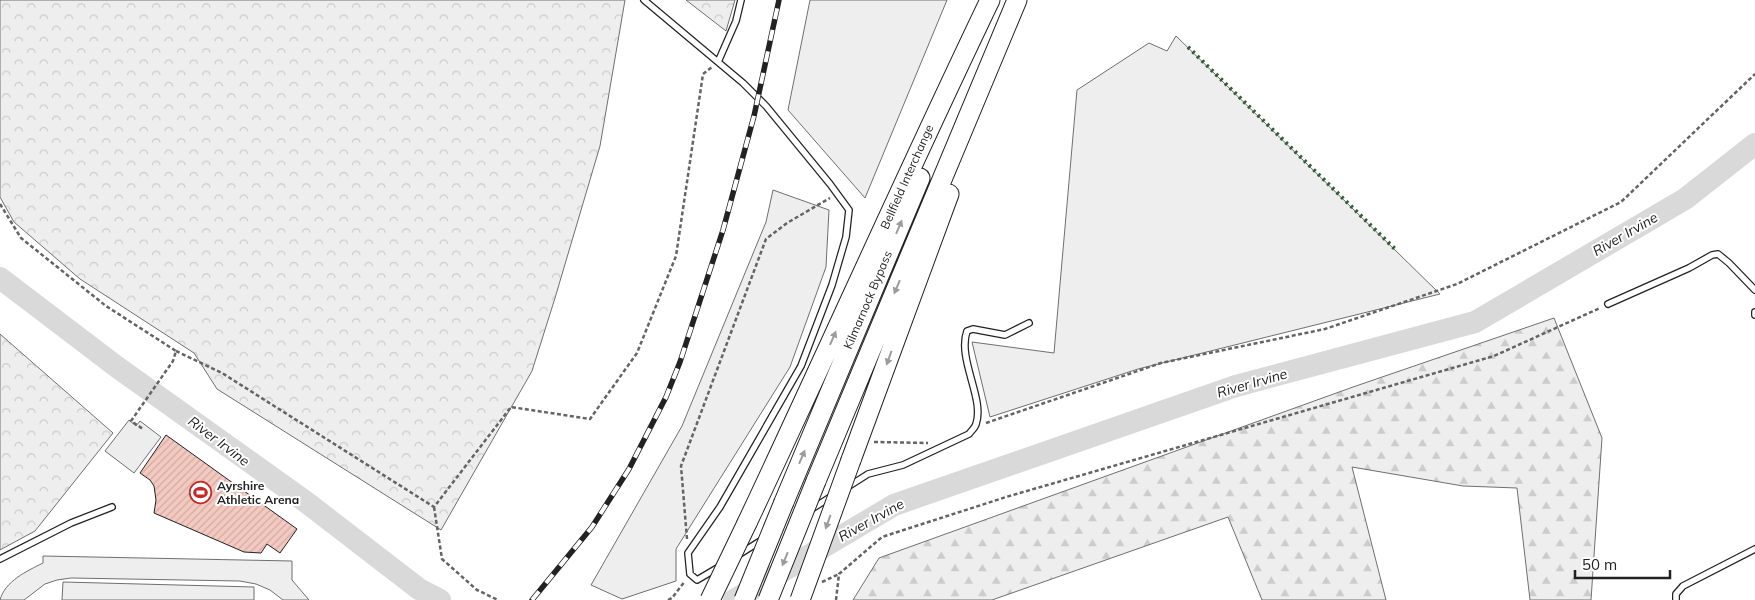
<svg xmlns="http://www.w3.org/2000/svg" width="1755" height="600" viewBox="0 0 1755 600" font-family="Mulish,sans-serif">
  <defs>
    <pattern id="forest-firs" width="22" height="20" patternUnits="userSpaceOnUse" patternTransform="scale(1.25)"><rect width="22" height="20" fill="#eee"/><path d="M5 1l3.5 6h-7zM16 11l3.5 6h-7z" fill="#ccc"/></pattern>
    <pattern id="park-crowns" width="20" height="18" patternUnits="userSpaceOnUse" patternTransform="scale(1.25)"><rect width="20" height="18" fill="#eee"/><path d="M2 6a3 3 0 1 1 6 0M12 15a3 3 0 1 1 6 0" fill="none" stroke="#ccc"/></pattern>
    <pattern id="building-hatch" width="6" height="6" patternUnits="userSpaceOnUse" patternTransform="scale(1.25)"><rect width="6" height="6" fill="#f3c9c0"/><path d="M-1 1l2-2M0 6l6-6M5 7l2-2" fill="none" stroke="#d0aca5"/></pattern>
  </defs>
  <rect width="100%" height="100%" fill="#fff"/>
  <path fill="#eee" stroke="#6f6f6f" d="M810 0H947L865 198 788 110Z
    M1176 36 1440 294 1138 369 990 417 972 342 1054 353 1077 90 1149 43 1167 51Z
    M773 190 829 210 826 267 790 367 676 549V581L622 599 591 585 682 426 766 222Z
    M43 556 292 561V580L309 600H283L270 590 256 584 240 581 71 578 57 580 45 584 24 600H0C5 581 27 571 43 563Z
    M63 582 254 587V600H62Z"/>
  <path fill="url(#forest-firs)" stroke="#6f6f6f" d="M1554 318 1602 438 1591 600H1530L1517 488 1463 486 1352 467 1386 600H1262L1228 517 992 600H853L879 558 1353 387Z"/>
  <path fill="url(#park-crowns)" stroke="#6f6f6f" d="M0 0H625L600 146 555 298 532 371 441 530 217 389 194 353 80 279 14 222 0 197Z
    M686 0H735L726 31Z
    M0 334 113 433 35 531 0 550Z"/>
  <path fill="#ededed" stroke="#6f6f6f" d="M129 420 136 426 140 421 161 437 134 473 105 451Z"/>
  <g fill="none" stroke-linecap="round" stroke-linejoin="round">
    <path stroke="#d9d9d9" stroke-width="22" d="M0 278 117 367 306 502 419 589 440 600
      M734 600 894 505 1236 386 1475 322 1685 199 1755 144"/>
  </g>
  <path fill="url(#building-hatch)" stroke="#222" d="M166 435 297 529 280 553 267 544 261 553 244 552 154 513 156 500 154 486 150 480 140 473Z"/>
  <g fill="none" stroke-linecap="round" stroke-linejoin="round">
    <defs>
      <path id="service" d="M644 0 743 83 766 106 830 184 849 210 846 237 832 285 801 366 720 507 688 553 690 574 697 580 719 567
        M718 62 736 21 741 0
        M1608 304 1689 268 1712 255 1718 254 1729 263 1755 290
        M1755 312V315
        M846 488 868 474 903 465 969 434C971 431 975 428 976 424 985 399 957 359 967 331L973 329 1005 335 1029 323
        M810 510 832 496
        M738 555 762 540
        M0 559 71 523 112 507
        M1676 600V594L1683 586 1755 549"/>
      <path id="trunk" d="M851 460 949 194
        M816 481 1017 0
        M784 502 920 178
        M747 523C829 349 907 173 990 0"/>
    </defs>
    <use href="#service" stroke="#222" stroke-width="8"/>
    <use href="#trunk" stroke="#222" stroke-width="21"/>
    <path stroke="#646464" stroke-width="2.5" stroke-dasharray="4 2.5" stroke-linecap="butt" d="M0 204 21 238 106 306 176 351 173 361 131 421 143 429
      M176 351 222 373 434 507 511 407 590 419 637 353 676 256 703 74 712 67
      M986 423 1161 363 1325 329 1457 284 1621 202 1755 74
      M874 442 928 443
      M434 507 442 559 477 590 498 600
      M687 539 681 466 766 239 787 223 830 198
      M822 582 839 574
      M668 600 672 598 685 581
      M836 600 839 574 882 537 1006 497 1494 356 1600 308"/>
    <use href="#service" stroke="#fff" stroke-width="5.5"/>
    <use href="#trunk" stroke="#fff" stroke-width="19"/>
    <defs>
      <path id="rail" d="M532 600 592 527 629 469 666 397 680 362 723 230 754 116 779 0"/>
    </defs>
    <use href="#rail" stroke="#222" stroke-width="5.5"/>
    <use href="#rail" stroke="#fff" stroke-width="4" stroke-dasharray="11" stroke-linecap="butt"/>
    <defs>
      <path id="trunk-bridge" d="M710 600 747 523
        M744 600 784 502
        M768 600 816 481
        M800 600 851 460"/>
    </defs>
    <use href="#trunk-bridge" stroke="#222" stroke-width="21" stroke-linecap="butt"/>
    <use href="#trunk-bridge" stroke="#fff" stroke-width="19"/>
    <path stroke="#2f5e38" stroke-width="4" stroke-dasharray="2.5 4" stroke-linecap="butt" d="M1188 47 1396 250"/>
  </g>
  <defs><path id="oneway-solid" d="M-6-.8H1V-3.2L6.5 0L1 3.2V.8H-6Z" transform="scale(1.25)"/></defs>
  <g fill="#9c9c9c">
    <use href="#oneway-solid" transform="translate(899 227) rotate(-67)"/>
    <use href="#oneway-solid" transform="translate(897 287) rotate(113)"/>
    <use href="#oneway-solid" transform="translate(833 338) rotate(-66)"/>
    <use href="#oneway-solid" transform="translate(889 358) rotate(110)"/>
    <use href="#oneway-solid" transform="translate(802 457) rotate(-67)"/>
    <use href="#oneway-solid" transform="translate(828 522) rotate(110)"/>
    <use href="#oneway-solid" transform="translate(785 559) rotate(112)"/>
  </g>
  <defs>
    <symbol id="stadium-ring" viewBox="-11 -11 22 22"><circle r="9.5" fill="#fff" stroke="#c62828" stroke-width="1.5"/><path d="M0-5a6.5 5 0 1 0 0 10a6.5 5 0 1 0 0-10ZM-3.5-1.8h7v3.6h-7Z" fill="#c62828"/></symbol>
  </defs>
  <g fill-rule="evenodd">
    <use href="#stadium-ring" x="188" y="480" width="25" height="25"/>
  </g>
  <g text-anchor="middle" stroke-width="4" stroke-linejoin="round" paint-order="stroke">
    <g font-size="12" fill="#222" stroke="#fff">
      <text transform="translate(907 177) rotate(-66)" y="4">Bellfield Interchange</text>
      <text transform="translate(868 300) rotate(-67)" y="4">Kilmarnock Bypass</text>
    </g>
    <g font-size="12" font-weight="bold" fill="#222" stroke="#fff" text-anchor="start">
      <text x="217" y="490">Ayrshire<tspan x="217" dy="14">Athletic Arena</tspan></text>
    </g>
    <g font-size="14" font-style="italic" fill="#222" stroke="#fff">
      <text transform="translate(1625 234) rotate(-30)" y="5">River Irvine</text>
      <text transform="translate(1252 383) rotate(-16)" y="5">River Irvine</text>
      <text transform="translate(219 441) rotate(37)" y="5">River Irvine</text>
      <text transform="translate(871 520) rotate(-29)" y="5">River Irvine</text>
    </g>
  </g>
  <path d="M1575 570v8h95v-8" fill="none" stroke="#222222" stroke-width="2.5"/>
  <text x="1582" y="570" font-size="15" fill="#222222" stroke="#ffffff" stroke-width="4" paint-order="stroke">50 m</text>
</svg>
